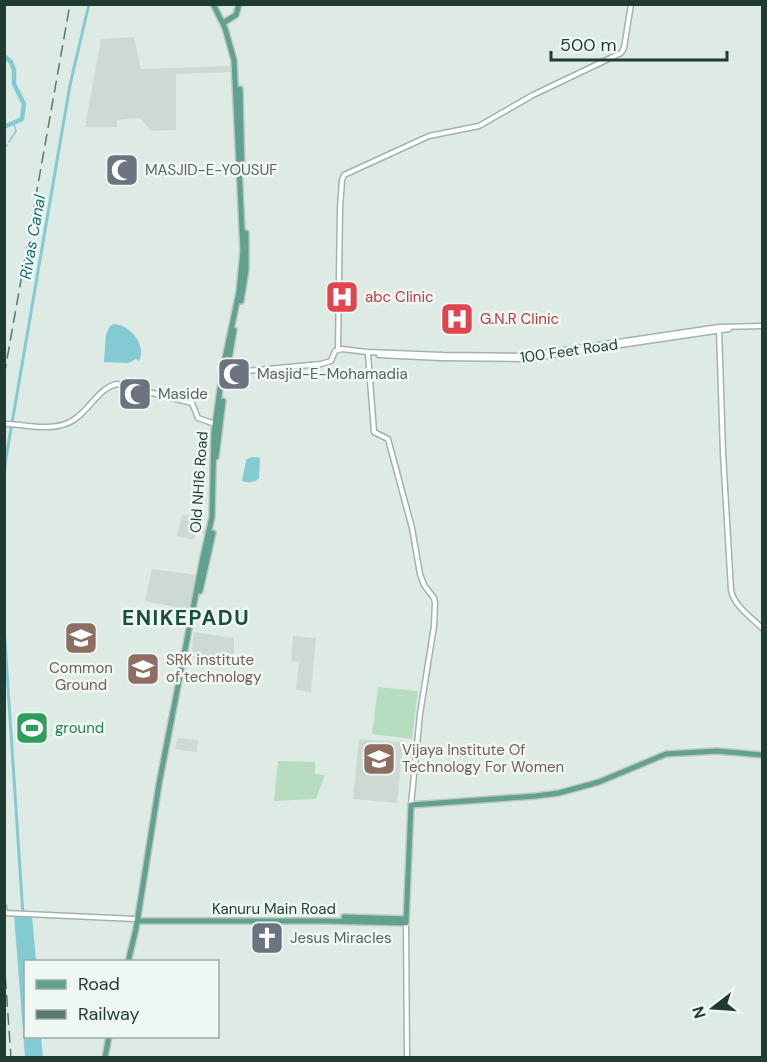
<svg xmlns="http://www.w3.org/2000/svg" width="767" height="1062" viewBox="0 0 767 1062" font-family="'DM Sans',sans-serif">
  <rect width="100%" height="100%" fill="#deebe5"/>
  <path fill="#cddad3" d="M134 37 141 69 233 66 234 72 176 74V130L151 131 140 118 117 120V127H85L101 39Z
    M182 515 194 516 193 526 209 530 208 534 196 532 194 540 177 536Z
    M152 569 197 575 190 610 145 601Z
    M194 632 234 638V662L190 658Z
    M293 636 316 638 311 692 296 690 299 662 291 661Z
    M177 738 198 740 197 752 175 749Z
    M359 739 403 742 397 803 353 799Z"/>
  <path fill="#b6ddbf" d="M378 687 418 691 412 739 372 734Z
    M278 761 315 762V774L325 775 316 799 274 801Z"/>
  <path fill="#83cad3" d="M114 324C130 325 147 345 139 361L136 359 128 363 104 362 106 334 110 326Z
    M252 457 260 458 259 478C255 483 248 483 242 481L246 461 247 459Z
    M14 915 32 916 36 961 26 962V1036L41 1037 43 1057H25Z"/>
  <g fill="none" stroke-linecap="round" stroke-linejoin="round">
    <path stroke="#83cad3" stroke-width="1.5" d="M9 142 16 131 14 124
      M4 149 7 145"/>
    <path stroke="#83cad3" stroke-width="3" d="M4 475 6 458 70 85 89 4
      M4 627 23 915"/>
    <path stroke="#83cad3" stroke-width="4.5" d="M4 56 11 62 14 70V84L24 104 22 119 4 127"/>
    <defs>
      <path id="minor" d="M719 329 723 453 731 590C734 606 751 617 762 628
        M338 350 340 208 342 180 344 175 429 136 479 126 533 95 621 53 624 48 631 4
        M368 354 374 432 388 439 412 528 420 574 424 585 434 598 435 603 434 626 420 714 411 805
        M379 355 441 358 525 359 729 329
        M227 369 245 371 321 364 331 361 335 351 342 349 367 352 443 355 524 356 719 327 762 326
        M4 424C25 424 50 432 70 422 88 414 97 388 117 384L192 403 198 418 215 424
        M4 907 5 913 135 919
        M406 923 407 1058"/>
      <path id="major" d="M223 23 236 15 239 4
        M240 89 242 172
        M241 301 246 270V233
        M225 383 234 330
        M216 457 223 401
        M200 591 213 533
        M344 917 406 919
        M138 921H324L406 923 411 805 536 796 559 793 599 782 666 754 717 751 762 755
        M128 962 136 929 159 784 203 557 212 517 214 432 223 368 239 292 243 251 234 60 225 28 213 4
        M105 1058 109 1036"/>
    </defs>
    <use href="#minor" stroke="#a1b3ac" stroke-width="7"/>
    <use href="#major" stroke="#c0c8c6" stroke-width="8"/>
    <use href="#minor" stroke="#fff" stroke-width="4"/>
    <use href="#major" stroke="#61a28e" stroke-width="5"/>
    <path stroke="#59776e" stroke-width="1.5" stroke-dasharray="12 6" stroke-linecap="butt" d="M4 376 70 4
      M4 959 11 1058"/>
  </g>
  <defs>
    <symbol id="mosque-square" viewBox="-11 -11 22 22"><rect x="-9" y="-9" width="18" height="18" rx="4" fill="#6b7280" stroke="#eff7f3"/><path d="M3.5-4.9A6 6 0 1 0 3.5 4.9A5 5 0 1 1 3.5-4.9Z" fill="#fff"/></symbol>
    <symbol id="hospital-square" viewBox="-11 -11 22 22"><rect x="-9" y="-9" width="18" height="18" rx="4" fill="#e0444e" stroke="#eff7f3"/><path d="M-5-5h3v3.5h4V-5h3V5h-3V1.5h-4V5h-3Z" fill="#fff"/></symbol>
    <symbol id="university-square" viewBox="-11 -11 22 22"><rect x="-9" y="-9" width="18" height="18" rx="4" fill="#8d6e63" stroke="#eff7f3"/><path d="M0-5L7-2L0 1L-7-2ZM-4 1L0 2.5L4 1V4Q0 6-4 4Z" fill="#fff"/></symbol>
    <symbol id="stadium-square" viewBox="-11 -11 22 22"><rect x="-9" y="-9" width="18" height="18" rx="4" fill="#2e9e5b" stroke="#eff7f3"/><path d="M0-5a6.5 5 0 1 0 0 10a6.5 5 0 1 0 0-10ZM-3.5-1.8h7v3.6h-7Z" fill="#fff"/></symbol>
    <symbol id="church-square" viewBox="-11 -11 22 22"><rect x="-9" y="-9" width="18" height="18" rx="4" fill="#6b7280" stroke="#eff7f3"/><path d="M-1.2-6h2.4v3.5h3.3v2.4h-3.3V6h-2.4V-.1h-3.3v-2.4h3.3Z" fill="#fff"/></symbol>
  </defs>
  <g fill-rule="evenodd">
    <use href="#mosque-square" x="103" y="151" width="38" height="38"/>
    <use href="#hospital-square" x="323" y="278" width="38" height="38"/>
    <use href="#hospital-square" x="438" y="300" width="38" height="38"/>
    <use href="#mosque-square" x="215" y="355" width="38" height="38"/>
    <use href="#mosque-square" x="116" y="375" width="38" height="38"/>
    <use href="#university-square" x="62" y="619" width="38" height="38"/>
    <use href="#university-square" x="124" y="650" width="38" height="38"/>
    <use href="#stadium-square" x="13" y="709" width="38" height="38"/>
    <use href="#university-square" x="360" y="740" width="38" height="38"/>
    <use href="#church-square" x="248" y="919" width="38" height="38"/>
  </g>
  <g text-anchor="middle" stroke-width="5" stroke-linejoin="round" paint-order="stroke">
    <g font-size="15" fill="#5b616d" stroke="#eff7f3" text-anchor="start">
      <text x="145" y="175">MASJID-E-YOUSUF</text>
      <text x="257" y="379">Masjid-E-Mohamadia</text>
      <text x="158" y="399">Maside</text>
      <text x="290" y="943">Jesus Miracles</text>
    </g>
    <g font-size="15" fill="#be3a42" stroke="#eff7f3" text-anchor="start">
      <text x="365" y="302">abc Clinic</text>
      <text x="480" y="324">G.N.R Clinic</text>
    </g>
    <g font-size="15" fill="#1f3b32" stroke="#eff7f3">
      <text transform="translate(569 351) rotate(-8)" y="5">100 Feet Road</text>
      <text transform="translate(199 482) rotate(-86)" y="5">Old NH16 Road</text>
      <text x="274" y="914">Kanuru Main Road</text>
    </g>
    <g font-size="15" fill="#785e54" stroke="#eff7f3" text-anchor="start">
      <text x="166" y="665">SRK institute<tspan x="166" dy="17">of technology</tspan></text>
      <text x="81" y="673" text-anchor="middle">Common<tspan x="81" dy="17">Ground</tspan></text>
      <text x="402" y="755">Vijaya Institute Of<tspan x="402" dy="17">Technology For Women</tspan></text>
    </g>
    <g font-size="15" fill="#27864d" stroke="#eff7f3" text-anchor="start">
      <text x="55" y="733">ground</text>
    </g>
    <g font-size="16" font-style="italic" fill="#176d78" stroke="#eff7f3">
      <text transform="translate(32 237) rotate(-80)" y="6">Rivas Canal</text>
    </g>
    <g font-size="21" font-weight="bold" letter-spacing="1.5" fill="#1b4d3f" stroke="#eff7f3">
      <text x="186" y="625">ENIKEPADU</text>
    </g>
  </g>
  <rect width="767" height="1062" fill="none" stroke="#1f3b32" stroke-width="12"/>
  <rect x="24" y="960" width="195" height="78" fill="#eff7f3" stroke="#9caca6" stroke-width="1.5"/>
  <rect x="36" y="980" width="30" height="9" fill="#61a28e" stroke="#9caca6" stroke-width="1.5"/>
  <text x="78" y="990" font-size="18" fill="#1f3b32">Road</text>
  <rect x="36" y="1010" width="30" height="9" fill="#59776e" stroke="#9caca6" stroke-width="1.5"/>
  <text x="78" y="1020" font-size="18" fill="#1f3b32">Railway</text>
  <g transform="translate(713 1008) rotate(253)" stroke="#eff7f3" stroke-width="4.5" paint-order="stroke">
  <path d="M0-4.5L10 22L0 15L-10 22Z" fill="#1f3b32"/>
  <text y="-9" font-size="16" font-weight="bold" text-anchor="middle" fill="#1f3b32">N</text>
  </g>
  <path d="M551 51v9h176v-9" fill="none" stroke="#1f3b32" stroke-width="3"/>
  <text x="560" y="51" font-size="18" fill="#1f3b32" stroke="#eff7f3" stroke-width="4.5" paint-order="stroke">500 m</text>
</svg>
